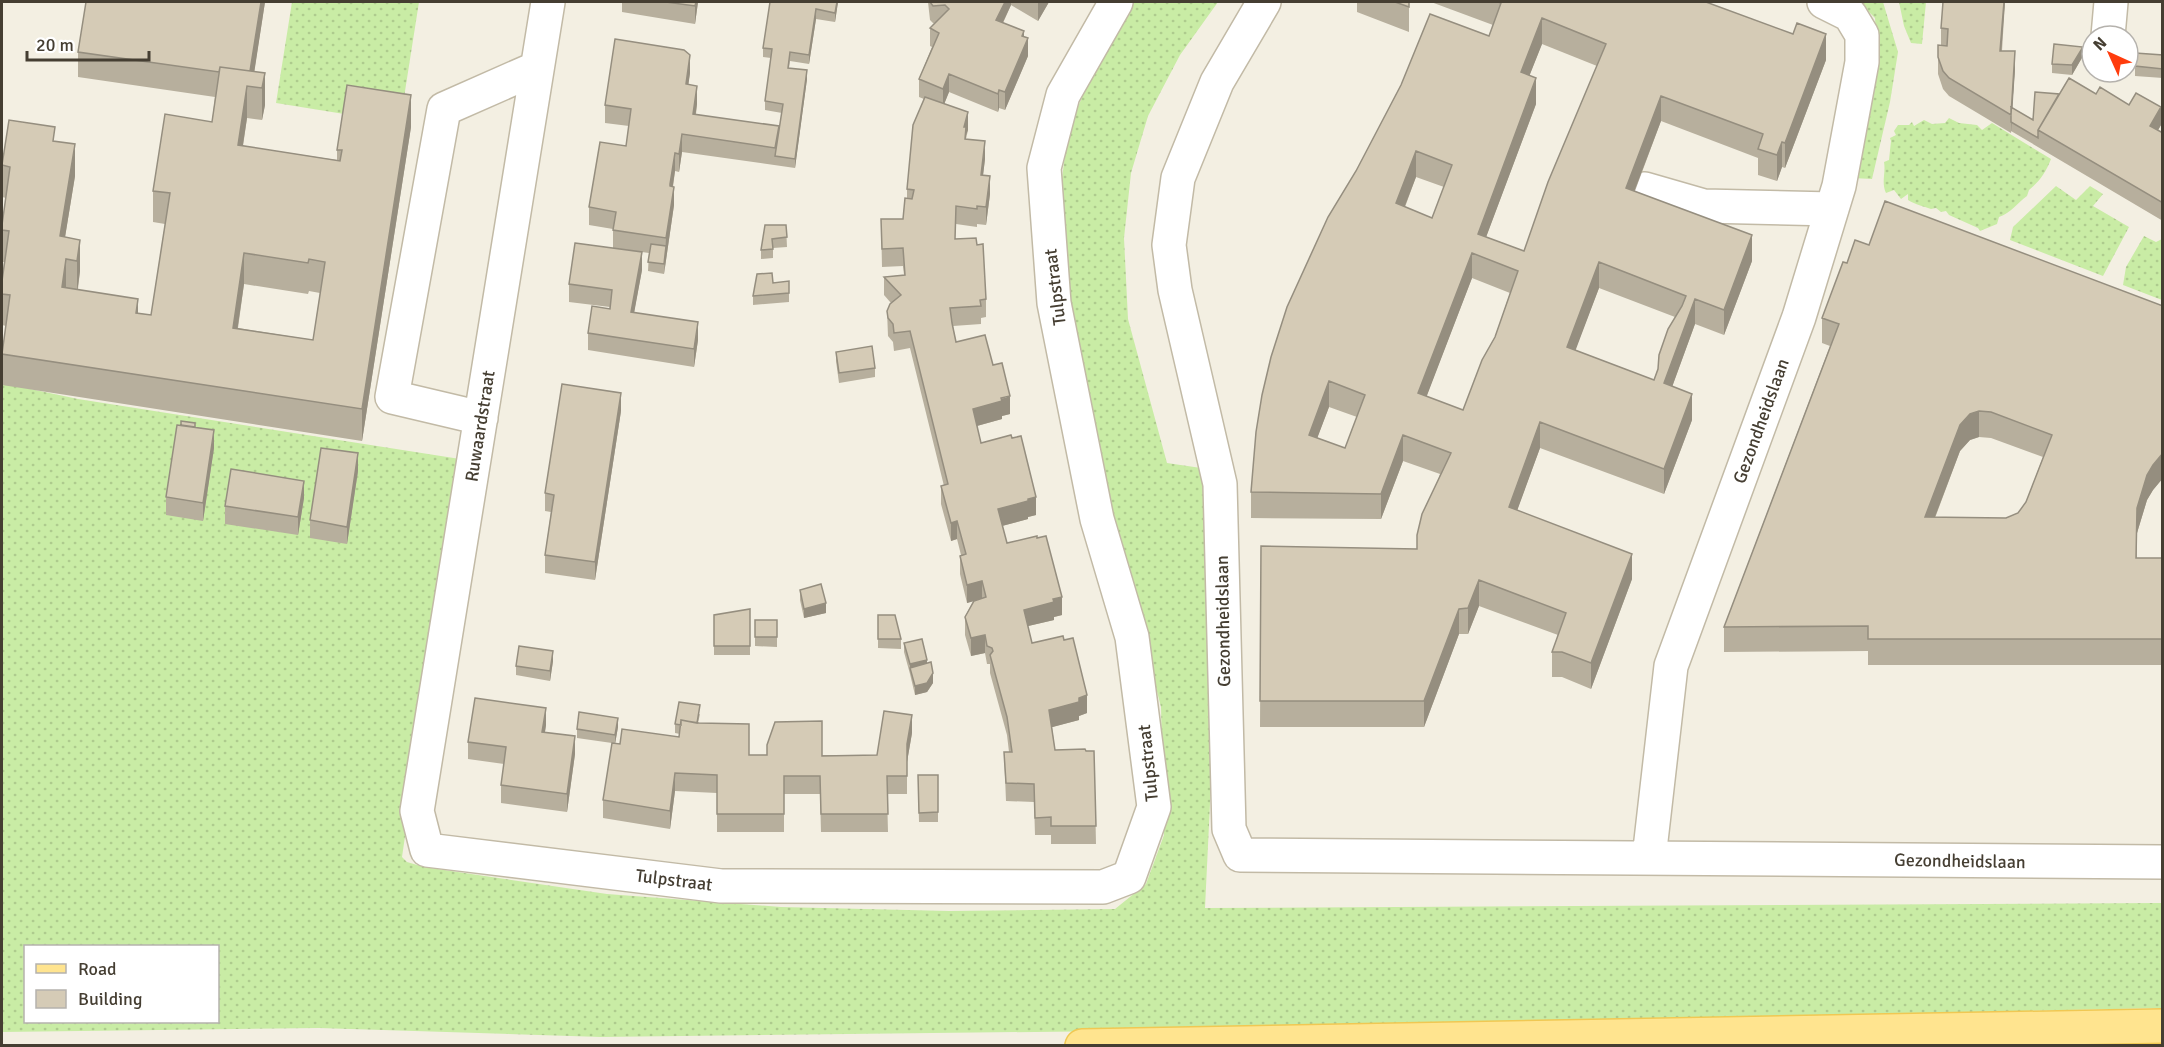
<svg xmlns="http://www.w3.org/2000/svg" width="2164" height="1047" viewBox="0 0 2164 1047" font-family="Signika,sans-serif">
  <defs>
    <pattern id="grass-dots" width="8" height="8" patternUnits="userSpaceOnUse" patternTransform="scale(1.5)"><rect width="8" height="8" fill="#c9eca5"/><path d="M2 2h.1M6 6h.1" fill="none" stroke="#aecb8e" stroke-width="1.8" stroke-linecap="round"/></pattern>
  </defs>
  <rect width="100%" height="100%" fill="#f3efe2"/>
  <path fill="url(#grass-dots)" fill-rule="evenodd" d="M292 2H419L400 123 276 103Z
    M1132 2H1218L1180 55 1148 116 1131 173 1124 238 1128 319 1167 463 1201 468 1212 513 1218 637 1205 908 2162 903V1008L1113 1031 601 1037 319 1028 2 1032V383L78 399 460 459 402 857 407 862 424 867 607 894 781 907 949 911 1115 909 1146 884 1164 835 1161 707 1069 350 1056 226 1068 131 1104 44ZM26 946H218V1022H26Z
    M1859 2H1883L1898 52 1890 102 1872 179 1852 178 1877 52 1875 18Z
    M1899 2H1926L1922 44 1911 43 1904 26Z
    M1949 118 1959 123 1977 125 1982 130 1992 123 2051 159C2046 172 2040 181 2029 190L2027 196C2017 203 2011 213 1999 217L1997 224 1980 231 1978 228 1949 215 1946 211 1941 212 1936 208 1931 209C1923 206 1916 205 1908 200V194L1901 199 1894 190 1886 193C1881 182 1886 173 1884 162L1889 160 1891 141 1890 138 1896 135 1894 131 1898 125H1909L1912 122 1914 126 1924 120 1932 124 1945 123Z
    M2056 186 2076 200 2090 186 2103 194 2093 206 2129 227 2103 276 2010 240 2013 227Z
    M2144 236 2156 242 2162 239V300L2123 285 2126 267Z"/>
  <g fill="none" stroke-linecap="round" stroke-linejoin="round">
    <defs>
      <path id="minor" d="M548 2 417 811 427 850 721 886 1103 887 1129 877 1154 807 1132 637 1097 519 1054 303 1044 168 1063 95 1116 2
        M1264 2 1217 82 1178 178 1169 245 1175 290 1220 484 1229 829 1240 855 2162 862
        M2108 36 2111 2
        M1645 189 1704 206 1832 209
        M481 418 392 397 444 109 537 68
        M1649 858 1671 666 1799 317 1839 186 1862 62V35L1850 15 1824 2"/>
      <path id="major" d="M1082 1046 2162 1026"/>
    </defs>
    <use href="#minor" stroke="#c2baa6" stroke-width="36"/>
    <use href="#major" stroke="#f0c853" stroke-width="36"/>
    <use href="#minor" stroke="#fff" stroke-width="33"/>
    <use href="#major" stroke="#ffe48f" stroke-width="33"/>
  </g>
  <path fill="#b7af9d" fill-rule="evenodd" d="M265 2 254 72 265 73V105L262 120 247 118 243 146 337 160V150L411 127 362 441 2 385V354L6 326 2 325V281L4 262H2V225L6 198 2 197V165L55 141 75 176 65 237 80 240V271L78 289 138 313 151 315 165 224 153 222V191L212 122 215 97 78 77V52ZM244 284 308 294 309 291 320 293 313 340 238 328Z
    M622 2H698L695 24 622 12Z
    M770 2H838L835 22 816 19 809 64 790 61 789 68 807 79 795 168 682 152 679 172 675 171 673 187 674 205 664 274 648 271 649 253 613 248V229L589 225V207L626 146 629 126 605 123V105L690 73 688 85 697 104 696 114 779 134 782 113 765 110V101L771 58 763 57V48Z
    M928 2H1049L1038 21 1011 5 1003 23 1024 37 1028 56 1005 110 999 108 998 112 949 92 944 104 968 130 966 139 985 159 983 175 990 194 986 225 977 224V227L956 224 955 239 977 245 986 299V317L981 318V324L953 326 956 342 993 365 1010 414 1002 416V419L977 426 981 443 1036 515 1028 517V519L1002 526 1007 543 1062 615 1054 617V620L1028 626 1032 643 1087 713 1079 716V720L1052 727 1055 750 1094 751 1096 844H1051V835H1035L1034 802 1006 801 1004 752H1009L1007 735 990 673V664H987L985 653 971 656 965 635V617L973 601 967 603 960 574V556L961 555 957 539 951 541 941 504V486H944L910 348 894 351 893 342 888 336 887 311 891 303 884 295V277L904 275 903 266 882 267 881 219H903L907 198V189L924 99 919 97V79L932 47 930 46V28L934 23H933L930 20Z
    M1357 2H1409V32L1357 12Z
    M1431 2H1706L1826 60 1785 168 1782 167 1777 181 1758 175V158L1661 121 1635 191 1752 261 1724 335 1695 324 1672 387 1692 420 1664 494 1540 448 1517 510 1632 579 1591 689 1562 677H1552V652L1558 635 1479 606 1468 634H1459L1424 727H1260L1261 546 1417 549 1440 474 1403 461 1381 519 1251 518V492L1262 395 1489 36 1493 25ZM1542 44 1597 66 1524 251 1486 237 1536 104 1529 76ZM1416 177 1444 187 1432 218 1405 207ZM1472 278 1510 293 1495 337 1463 410 1426 397ZM1599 288 1675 317 1654 380 1575 350ZM1329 407 1357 417 1345 448 1317 438Z
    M1943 2H2005L2002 51 2015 69 2012 108 2033 120 2059 94H2096L2161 125 2158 130 2163 133V221L2011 131V133L1949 96 1943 89 1938 74V45L1941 46V28Z
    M2135 53 2163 55V78L2135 76Z
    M2083 56 2072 75 2052 73V64Z
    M2107 72H2128L2127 75 2107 73Z
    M786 225 787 247 773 248V258L761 259V250Z
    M1869 245 2163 306V478L2153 490 2147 500 2137 533V558H2163V665H1868V651L1724 652V627L1830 346 1822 343V318L1847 263ZM1979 437 1991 438 2043 457 2026 502 2018 513 2006 518H1935L1960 451 1970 440Z
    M642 270 634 312 698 340 694 367 588 350V333L610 307 569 302V284Z
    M789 293V302L753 305V296Z
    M836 352 875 368V377L839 383 836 361Z
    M621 411 595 580 545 573V555L551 512 545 511V493Z
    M195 427 214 448 203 521 166 515V497Z
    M358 471 347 544 310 538V520Z
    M304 498 298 535 225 524V506Z
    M800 590 826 613 804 618 800 600Z
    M750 609V655H714V615Z
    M878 615 901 639V649L878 648Z
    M755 620H777V647L755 646Z
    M904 643 927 663 933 683 927 692 915 695 910 674 904 652Z
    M553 661 550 681 516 675V666Z
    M700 714 698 723 749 755H877L912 733 907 762V794H887L888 832H821L820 794H784V832H717V793L675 791 670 829 603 818V800L612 743 577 738V729L618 727 615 744H620L679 737 680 734 675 733V724Z
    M546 725 545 732 575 754 567 812 501 803V785L504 764 468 759V742Z
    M918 775H938V822H919Z"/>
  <path fill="#958e7f" d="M261 2H265L252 87 249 77Z
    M696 2H698L695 24V6Z
    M837 2H838L835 22V13Z
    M1005 2H1011V5L996 37V20Z
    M1039 2H1049L1038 21V3Z
    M2004 2H2005L2000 68V51Z
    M816 9V19L809 64V55Z
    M1542 18V44L1521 97V72Z
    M1024 31V47L1028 38V56L1005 110V92L1022 36Z
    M1826 34V60L1785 168V143Z
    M2083 47V56L2072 75V65Z
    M2015 51V69L2011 133V115Z
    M690 55V73L686 102V84Z
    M807 70V79L795 168V159Z
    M265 73V105L262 120V88Z
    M949 74V92L943 107V89Z
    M1536 78V104L1479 256 1478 234Z
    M247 86V118L238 177V145Z
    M697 86V104L693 132V114Z
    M999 90V108L998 112V94Z
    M411 95V127L362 441V409Z
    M1661 96V121L1626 213V188Z
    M2161 107V125L2150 144V126Z
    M968 112V130L966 135V145L964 127Z
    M682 134V152L679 172V154Z
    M985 141V159L981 192V175Z
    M1782 142V167L1777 181V155Z
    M75 144V176L60 268V236Z
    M1416 151V177L1396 229V203Z
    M675 153V171L670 204V186Z
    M990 176V194L986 225V207Z
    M674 187V205L664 274 666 238Z
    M1752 235V261L1724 335V310Z
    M80 240V271L77 293V261Z
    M642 252V270L631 330V312Z
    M244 253V284L233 359V328Z
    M1472 253V278L1418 419V393Z
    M66 259V290L62 287Z
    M1599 262V288L1567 373V347Z
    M138 299V330L136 313Z
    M1695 299V324L1664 409V383Z
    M698 322V340L694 367V349Z
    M1329 381V407L1309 460V435Z
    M621 393V411L595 580V562Z
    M1692 394V420L1664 494V469Z
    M1010 396V414L1002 416V419L973 427V409Z
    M1979 411V437L1970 440 1960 451 1925 543V517L1960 425 1970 414Z
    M1540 422V448L1509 533V507Z
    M214 430V448L203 521V503Z
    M1403 435V461L1381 519V494Z
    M358 453V471L347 544V527Z
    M2163 453V478L2153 490 2147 500 2137 533V508L2147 475 2153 465Z
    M304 481V498L298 535V517Z
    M1036 497V515L1028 517V519L998 527V509L1028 499Z
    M957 521V539L951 541V523Z
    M1632 554V579L1591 689V663Z
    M1479 580V606L1468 634V608Z
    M982 581V599L967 603V585Z
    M1062 597V615L1054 617V620L1024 627V610L1053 599Z
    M826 603V613L804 618V609Z
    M1459 609V634L1424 727V701Z
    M985 635V653L971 656V638Z
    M553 651V661L550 681V671Z
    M927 660V669L910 668V674V664Z
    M933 673V683L927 692 915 695V686Z
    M1087 695V713L1079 716V720L1049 728V710Z
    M546 708V725L542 750V732Z
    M912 715V733L907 762V744Z
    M618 718V727L615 744V735Z
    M575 736V754L567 812V794Z
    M675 773V791L670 829V811Z"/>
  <path fill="#d5cbb6" stroke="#958e7f" stroke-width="1.5" fill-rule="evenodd" d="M86 2H261L250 71 220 67 219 72 78 52Z
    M666 2H696L695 6Z
    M770 2H837L835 13 816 9 809 55 790 52 788 68 807 70 795 159 775 156 783 104 765 101 772 49 763 48Z
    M930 2H1005L996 20 1024 31 1022 36 1028 38 1005 92 999 90 998 94 949 74 943 89 919 79 939 33 930 28 949 9 945 5 933 6Z
    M1395 2H1409V7Z
    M1498 2H1706L1793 34 1797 23 1826 34 1785 143 1782 142 1777 155 1758 149 1763 134 1661 96 1626 188 1752 235 1724 310 1695 299 1664 383 1692 394 1664 469 1540 422 1509 507 1632 554 1591 663 1562 652H1552L1566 613 1479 580 1468 608 1459 609 1424 701H1260L1261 546 1417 549V535L1422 514 1451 453 1403 435 1381 494 1251 492 1256 432 1262 395 1271 357 1287 307 1328 217 1356 171 1401 85 1430 14 1489 36 1501 3ZM1542 18 1606 44 1548 182 1524 251 1478 234 1536 78 1521 72ZM1416 151 1452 165 1432 218 1396 203ZM1472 253 1518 271 1495 337 1482 360 1463 410 1418 393ZM1599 262 1686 296 1682 306 1668 329 1659 355 1658 369 1654 380 1567 347ZM1329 381 1365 395 1345 448 1309 435Z
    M1943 2H2004L2000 51H2015L2011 115 1949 78 1943 71 1938 57V45L1947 46 1948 29 1941 28Z
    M615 39 684 50 690 55 686 84 697 86 693 114 779 126 775 148 682 134 679 154 675 153 670 184V186L674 187 666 238 613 230 616 212 589 207 600 142 626 146 631 109 605 105Z
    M2054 44 2083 47 2072 65 2052 64Z
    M2135 53 2163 55V69L2135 66Z
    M220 67 265 73 262 88 247 86 238 145 340 161 342 150H337L347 85 411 95 362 409 2 354 10 295 2 294V281L9 231 2 230V225L10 167 2 165 9 120 55 127 53 141 75 144 60 236 80 240 77 261 66 259 62 287 138 299 136 313 151 315 170 193 153 191 165 114 212 122ZM244 253 308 263 309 259 325 262 313 340 233 328Z
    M2069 78 2096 94 2100 87 2129 105 2136 93 2161 107 2150 126 2163 133V203L2038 130Z
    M2035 92 2059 94 2038 130V138L2011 122V107L2033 120Z
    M925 97 968 112 964 127H966L965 139 985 141 981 175 990 176 986 207 977 206V209L956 206 955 239 976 238 977 245 983 244 986 299 980 300 981 306 950 308 952 323 956 342 985 335 993 365 1002 363 1010 396 1001 398 1002 401 973 409 981 443 1011 435 1012 438 1021 436 1036 497 1028 499V501L998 509 1007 543 1037 536V538L1046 536 1062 597 1053 599 1054 602 1024 610 1032 643 1063 636 1064 640 1073 638 1087 695 1079 698V702L1049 710 1055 750 1085 749 1086 751H1094L1096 826H1051V817L1035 818 1034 784 1006 783 1004 752H1012L1007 717 990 655 993 651 992 648 987 646 985 635 971 638 965 617 974 601 986 597 982 581 967 585 960 556 966 554 957 521 951 523 941 486 948 484 910 331 894 333 893 324 888 318 887 311 890 304 901 295 884 277 905 275 903 248 882 249 881 219H903L905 198 912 199 914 190 907 189 913 125Z
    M1885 201 2163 306V453L2153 465 2147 475 2137 508 2136 558H2163V639H1868V626L1724 627 1839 324 1822 318 1843 262 1847 263 1855 240 1869 245ZM1979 411 1991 412 2052 435 2026 502 2018 513 2006 518 1925 517 1960 425 1970 414Z
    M765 225H786L787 237 772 239 773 249 761 250Z
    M575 243 642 252 631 312 698 322 694 349 588 333 592 306 610 309 612 290 569 284Z
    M651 244 666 246 664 264 648 262Z
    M772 273 773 283 789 281V293L753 296 757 274Z
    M872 346 875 368 839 373 836 352Z
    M562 384 621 393 595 562 545 555 554 495 545 493Z
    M181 421 195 423V427L181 425Z
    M177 425 214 430 203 503 166 497Z
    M321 448 358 453 347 527 310 520Z
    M231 469 304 481 298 517 225 506Z
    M821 584 826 603 804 609 800 590Z
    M750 609V646H714V615Z
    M878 615H895L901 639H878Z
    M755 620H777V637H755Z
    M922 639 927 660 910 664 904 643Z
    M519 646 553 651 550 671 516 666Z
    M931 662 933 673 927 683 915 686 910 668Z
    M475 698 546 708 542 732 575 736 567 794 501 785 506 747 468 742Z
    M679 702 700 705 697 723 681 720V725L675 724Z
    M884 711 912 715 907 744V776H887L888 814H821L820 776H784V814H717V775L675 773 670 811 603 800 612 743 620 744 622 729 679 737 681 720 699 723 749 724V755H767V745L775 722 822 721V756L877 755Z
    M579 712 618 718 615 735 577 729Z
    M918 775H938V812L919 813Z"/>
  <g text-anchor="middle" stroke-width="4.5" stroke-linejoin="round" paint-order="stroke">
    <g font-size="18" fill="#453e32" stroke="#fff">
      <text transform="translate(1055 287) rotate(-97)" y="6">Tulpstraat</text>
      <text transform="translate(1761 421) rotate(-70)" y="6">Gezondheidslaan</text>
      <text transform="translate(480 426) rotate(-81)" y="6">Ruwaardstraat</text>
      <text transform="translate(1223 621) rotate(-91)" y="6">Gezondheidslaan</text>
      <text transform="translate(1148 763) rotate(-96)" y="6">Tulpstraat</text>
      <text transform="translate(1960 861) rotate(1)" y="6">Gezondheidslaan</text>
      <text transform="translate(674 880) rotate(7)" y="6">Tulpstraat</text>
    </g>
  </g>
  <rect width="2164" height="1047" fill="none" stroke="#453e32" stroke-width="6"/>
  <rect x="24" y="945" width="195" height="78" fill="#ffffff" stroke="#b5b2ad" stroke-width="1.5"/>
  <rect x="36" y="964" width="30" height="9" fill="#ffe48f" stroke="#b5b2ad" stroke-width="1.5"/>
  <text x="78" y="975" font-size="18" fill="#453e32">Road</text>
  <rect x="36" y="990" width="30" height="18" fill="#d5cbb6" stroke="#b5b2ad" stroke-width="1.5"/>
  <text x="78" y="1005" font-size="18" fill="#453e32">Building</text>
  <g transform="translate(2110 54) rotate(315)"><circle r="28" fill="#ffffff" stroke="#b5b2ad" stroke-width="1.5"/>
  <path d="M0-4.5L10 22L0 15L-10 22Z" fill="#ff3c0d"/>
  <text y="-9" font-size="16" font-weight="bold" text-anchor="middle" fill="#453e32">N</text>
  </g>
  <path d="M27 51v9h122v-9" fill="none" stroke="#453e32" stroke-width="3"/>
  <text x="36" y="51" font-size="18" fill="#453e32" stroke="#ffffff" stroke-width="4.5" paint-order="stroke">20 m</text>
</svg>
